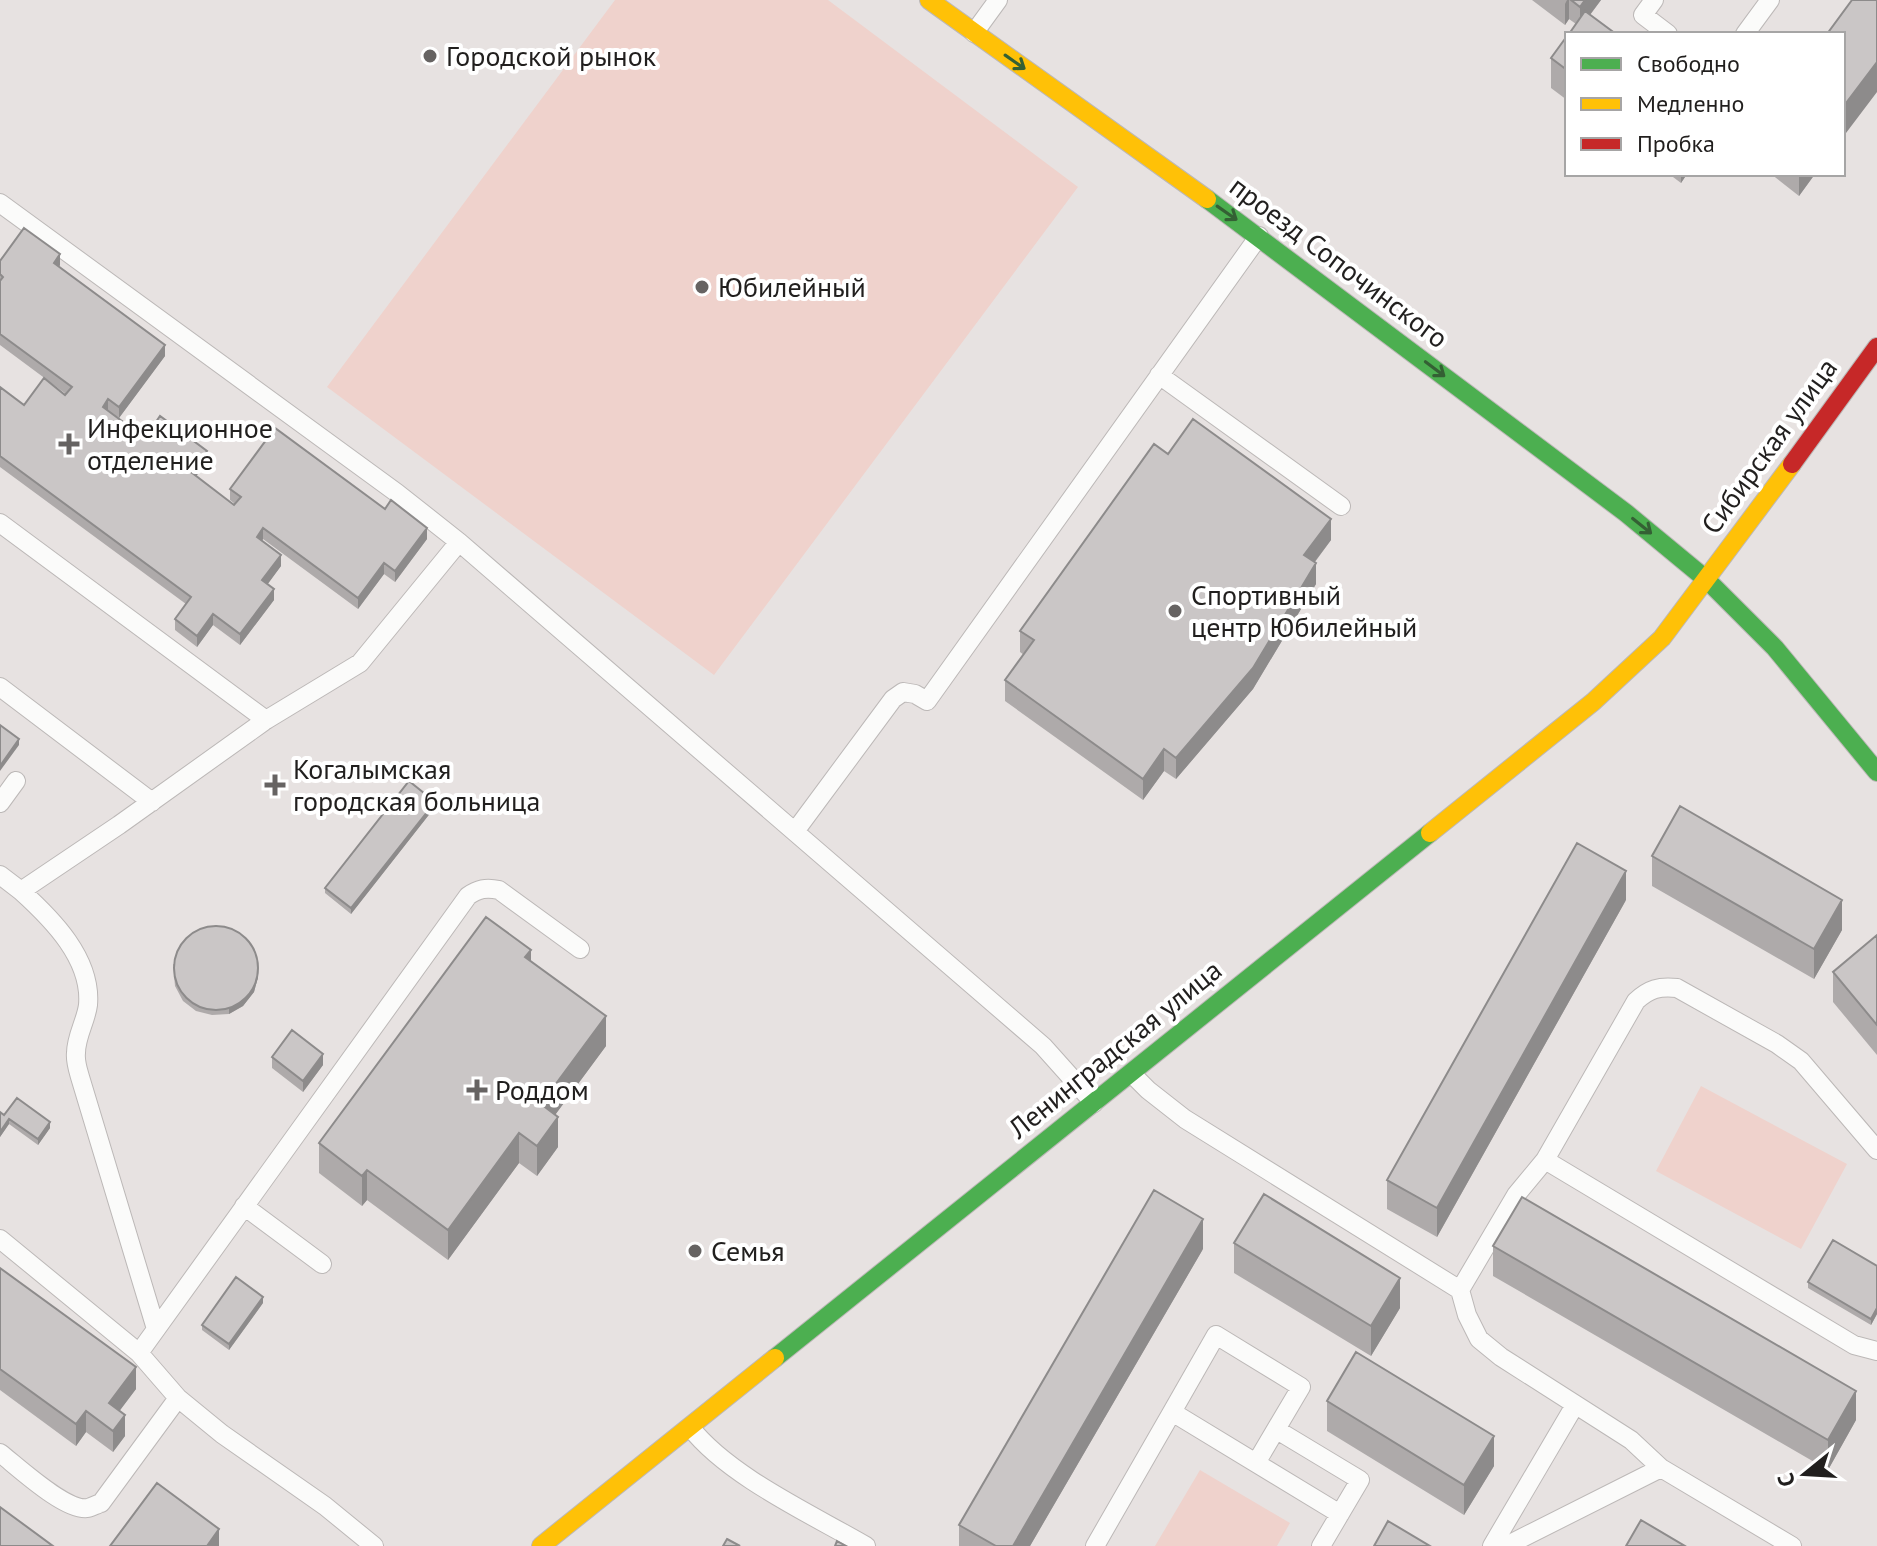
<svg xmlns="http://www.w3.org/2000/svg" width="1877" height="1546" viewBox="0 0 1877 1546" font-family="'PT Sans',sans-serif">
  <rect width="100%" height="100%" fill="#e7e2e1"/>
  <path fill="#efd2cc" d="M615 0H828L1078 187 714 675 327 387Z
    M1701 1086 1847 1164 1801 1249 1656 1171Z
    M1200 1470 1290 1523 1277 1546H1155Z"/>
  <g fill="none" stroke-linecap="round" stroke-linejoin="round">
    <defs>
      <path id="lane" d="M1654 0 1643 15 1668 34
        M974 33 998 0
        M1745 34 1770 0
        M0 203 397 493 459 542 1043 1046 1094 1103
        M1159 375 1341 506
        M0 523 266 720
        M0 687 152 802
        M0 803 16 781
        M796 830 893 699 903 692 915 694 927 701 1259 236
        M0 875 21 891 119 825 266 720 360 663 459 542
        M21 891C52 919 92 959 88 1005 86 1021 76 1036 76 1053 75 1061 78 1070 80 1077L156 1329
        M1131 1073 1148 1090 1185 1119 1460 1290 1467 1315 1479 1339 1501 1357 1631 1440 1661 1468
        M1545 1160 1854 1345 1877 1351
        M244 1206 322 1264
        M0 1239 139 1353 178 1398 222 1434 325 1506 374 1546
        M1460 1290 1516 1195 1545 1160 1636 1001C1649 989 1659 986 1677 988L1777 1044 1801 1061 1877 1150
        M139 1353 468 896C478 889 486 887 499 890L580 949
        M1172 1412 1216 1335 1301 1387 1256 1463
        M690 1427C728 1476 811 1514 866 1546
        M1277 1430 1360 1480 1321 1546
        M0 1453C18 1467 66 1512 88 1508 89 1508 100 1503 101 1503L178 1398
        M1095 1546 1172 1412 1340 1514
        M1492 1546 1575 1405
        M1506 1546 1661 1468 1792 1546"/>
      <path id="fast" d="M1207 199 1626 513 1707 580 1775 648 1877 772
        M775 1358 1430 833"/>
      <path id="slow" d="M929 0 1207 199
        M1430 833 1593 702 1662 638 1792 464
        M541 1546 775 1358"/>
      <path id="jam" d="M1792 464 1877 347"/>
    </defs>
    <use href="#lane" stroke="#bcb8b7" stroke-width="20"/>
    <use href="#fast" stroke="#bcb8b7" stroke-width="20"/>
    <use href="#slow" stroke="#bcb8b7" stroke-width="20"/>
    <use href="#jam" stroke="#bcb8b7" stroke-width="20"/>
    <use href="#lane" stroke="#fbfbfa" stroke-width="18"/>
    <use href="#fast" stroke="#4caf50" stroke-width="18"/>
    <use href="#slow" stroke="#ffc107" stroke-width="18"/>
    <use href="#jam" stroke="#c62828" stroke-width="18"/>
  </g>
  <path fill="#aeaaaa" d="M1532 0H1601L1590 15 1576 24 1569 19 1565 25Z
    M1567 36V100L1551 88V58Z
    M1669 174H1687L1681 183Z
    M1771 174H1815L1799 196Z
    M0 261 60 265 59 267 165 356 119 418 108 410 145 438 207 462 196 476 234 505 235 504 230 500V489L385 509 427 539 395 582 384 574 358 609 263 539 262 541 281 566 267 584 274 600 240 645 213 625 197 647 175 630V619L186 604 0 467V387L24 405 66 394 0 345Z
    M1168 454 1331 540 1315 562 1316 584 1253 689 1176 779 1164 771 1143 800 1005 701V680L1024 655 1020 652V631Z
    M435 807 351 914 325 893V888Z
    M1652 856 1842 930 1814 979 1652 886Z
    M1626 900 1437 1237 1387 1209V1180Z
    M1877 935V1055L1833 1002V972Z
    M531 961 606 1046 555 1115 558 1147 537 1176 519 1163 448 1260 367 1200 362 1206 319 1173V1143Z
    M173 964 258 977 254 992 243 1006 229 1014 212 1015 196 1011 183 1001 175 986Z
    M272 1057 323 1065 303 1092 272 1068Z
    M0 1112 4 1115 50 1128 38 1145 9 1124 0 1137Z
    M1234 1243 1400 1308 1371 1356 1234 1273Z
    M1493 1246 1856 1420 1828 1470 1493 1276Z
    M1203 1249 1030 1546H959V1525Z
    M1877 1266V1314L1871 1325 1808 1288V1282Z
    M0 1268 136 1389 119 1411 125 1436 113 1452 86 1432 76 1446 0 1390Z
    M263 1303 229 1350 202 1330V1325Z
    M1327 1401 1494 1466 1464 1515 1327 1431Z"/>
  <path fill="#8d8b8b" d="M1567 0H1569V19L1565 25V4Z
    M1585 0H1601L1580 28V7Z
    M1877 62V92L1843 137V107Z
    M1681 174H1687L1681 183Z
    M1799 174H1815L1799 196Z
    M60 254V265L54 274V263Z
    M165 345V356L119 418V407Z
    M108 399V410L103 418V407Z
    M207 451V462L191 483V472Z
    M1331 519V540L1304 576V555Z
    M263 528V539L257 548V537Z
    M427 528V539L395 582V571Z
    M281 555V566L262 592V580Z
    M384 563V574L358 609V598Z
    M1316 563V584L1253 689 1176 779V758Z
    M274 589V600L240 645V634Z
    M213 614V625L197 647V636Z
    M19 739V745L0 771V766Z
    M1164 749V771L1143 800V779Z
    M435 802V807L351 914V908Z
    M1626 871V900L1437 1237V1208Z
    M1842 900V930L1814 979V949Z
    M531 950V980L525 957Z
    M258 971V977L254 992 243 1006 229 1014V1008Z
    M606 1016V1046L541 1134V1104Z
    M323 1054V1065L303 1092V1081Z
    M558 1117V1147L537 1176V1146Z
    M9 1119V1124L0 1137V1132Z
    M50 1122V1128L38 1145V1139Z
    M519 1133V1163L448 1260V1230Z
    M367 1170V1200L362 1206V1176Z
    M1203 1219V1249L1030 1546H1013Z
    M1400 1278V1308L1371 1356V1326Z
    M263 1297V1303L229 1350V1344Z
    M1877 1308V1314L1871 1325V1319Z
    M136 1367V1389L109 1425V1403Z
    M1856 1391V1420L1828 1470V1440Z
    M86 1411V1432L76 1446V1424Z
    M125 1415V1436L113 1452V1431Z
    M1494 1436V1466L1464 1515V1485Z
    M219 1529V1546H207Z"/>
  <path fill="#cac6c6" stroke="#8d8b8b" stroke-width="2" d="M1571 0H1585L1580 7Z
    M1852 0H1877V62L1843 107V34H1827Z
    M1585 11 1616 34H1569Z
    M1567 36V70L1551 58Z
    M24 228 60 254 54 263 165 345 119 407 108 399 103 407 145 438 160 416 207 451 191 472 234 505 241 497 230 489 275 428 385 509 391 500 427 528 395 571 384 563 358 598 263 528 257 537 281 555 262 580 274 589 240 634 213 614 197 636 175 619 191 597 0 456V387L24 405 44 378 65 395 72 387 0 334V281L3 277 0 274V261Z
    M1193 419 1331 519 1304 555 1316 563 1253 668 1176 758 1164 749 1143 779 1005 680 1034 640 1020 631 1154 444 1168 454Z
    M0 725 19 739 0 766Z
    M409 781 435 802 351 908 325 888Z
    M1680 806 1842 900 1814 949 1652 856Z
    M1577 843 1626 871 1437 1208 1387 1180Z
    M486 917 531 950 525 957 606 1016 541 1104 558 1117 537 1146 519 1133 448 1230 367 1170 362 1176 319 1143Z
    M174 968a42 42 0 1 1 84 0a42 42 0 1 1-84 0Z
    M1877 935V1025L1833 972Z
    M292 1030 323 1054 303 1081 272 1057Z
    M17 1098 50 1122 38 1139 9 1119 0 1132V1112L4 1115Z
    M1154 1190 1203 1219 1013 1546H996L959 1525Z
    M1264 1194 1400 1278 1371 1326 1234 1243Z
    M1522 1197 1856 1391 1828 1440 1493 1246Z
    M1833 1240 1877 1266V1308L1871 1319 1808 1282Z
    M0 1268 136 1367 109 1403 125 1415 113 1431 86 1411 76 1424 0 1369Z
    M236 1277 263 1297 229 1344 202 1325Z
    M1356 1352 1494 1436 1464 1485 1327 1401Z
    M157 1483 219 1529 207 1546H110Z
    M0 1507 53 1546H0Z
    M1641 1520 1685 1546H1626Z
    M1388 1521 1430 1546H1374Z
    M727 1539 740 1546H723Z
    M837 1541 846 1546H835Z"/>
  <defs><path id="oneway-shaft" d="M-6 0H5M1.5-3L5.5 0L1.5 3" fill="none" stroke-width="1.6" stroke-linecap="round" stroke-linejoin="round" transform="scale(2)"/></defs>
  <g stroke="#346034">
    <use href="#oneway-shaft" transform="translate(1015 62) rotate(35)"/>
    <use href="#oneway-shaft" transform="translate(1227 213) rotate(35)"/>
    <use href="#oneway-shaft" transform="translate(1435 369) rotate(37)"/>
    <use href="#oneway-shaft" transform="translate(1642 526) rotate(39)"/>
  </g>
  <g fill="#666362" stroke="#fff" stroke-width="3">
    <circle cx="430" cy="56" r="8"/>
    <circle cx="702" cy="287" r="8"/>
    <path d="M65 432h8v8h8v8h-8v8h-8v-8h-8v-8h8z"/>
    <circle cx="1175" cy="611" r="8"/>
    <path d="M271 773h8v8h8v8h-8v8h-8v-8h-8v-8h8z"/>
    <path d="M473 1078h8v8h8v8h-8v8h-8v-8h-8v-8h8z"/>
    <circle cx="695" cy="1251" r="8"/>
  </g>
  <g text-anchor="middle" stroke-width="8" stroke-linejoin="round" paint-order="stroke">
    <g font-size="28" fill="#211f1e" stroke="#fff" text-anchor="start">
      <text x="446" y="66">Городской рынок</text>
      <text x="718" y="297">Юбилейный</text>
      <text x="87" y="438">Инфекционное<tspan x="87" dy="32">отделение</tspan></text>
      <text x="1191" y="605">Спортивный<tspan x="1191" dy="32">центр Юбилейный</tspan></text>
      <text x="293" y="779">Когалымская<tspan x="293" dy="32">городская больница</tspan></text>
      <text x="495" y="1100">Роддом</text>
      <text x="711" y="1261">Семья</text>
    </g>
    <g font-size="28" fill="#211f1e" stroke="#fff">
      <text transform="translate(1339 262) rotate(37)" y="10">проезд Сопочинского</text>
      <text transform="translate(1769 446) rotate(-54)" y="10">Сибирская улица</text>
      <text transform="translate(1115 1049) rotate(-39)" y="10">Ленинградская улица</text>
    </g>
  </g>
  <rect x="1565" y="32" width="280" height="144" fill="#ffffff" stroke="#a6a5a5" stroke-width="2"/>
  <rect x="1581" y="58" width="40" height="12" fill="#4caf50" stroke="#a6a5a5" stroke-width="2"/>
  <text x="1637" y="72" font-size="24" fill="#211f1e">Свободно</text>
  <rect x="1581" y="98" width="40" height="12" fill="#ffc107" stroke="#a6a5a5" stroke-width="2"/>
  <text x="1637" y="112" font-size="24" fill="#211f1e">Медленно</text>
  <rect x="1581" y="138" width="40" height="12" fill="#c62828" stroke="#a6a5a5" stroke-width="2"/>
  <text x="1637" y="152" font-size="24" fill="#211f1e">Пробка</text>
  <g transform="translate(1805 1474) rotate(252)" stroke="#ffffff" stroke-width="6" paint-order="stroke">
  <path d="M0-6L14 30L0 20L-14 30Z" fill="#211f1e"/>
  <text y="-12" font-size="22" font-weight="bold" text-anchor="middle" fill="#211f1e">С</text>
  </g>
</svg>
